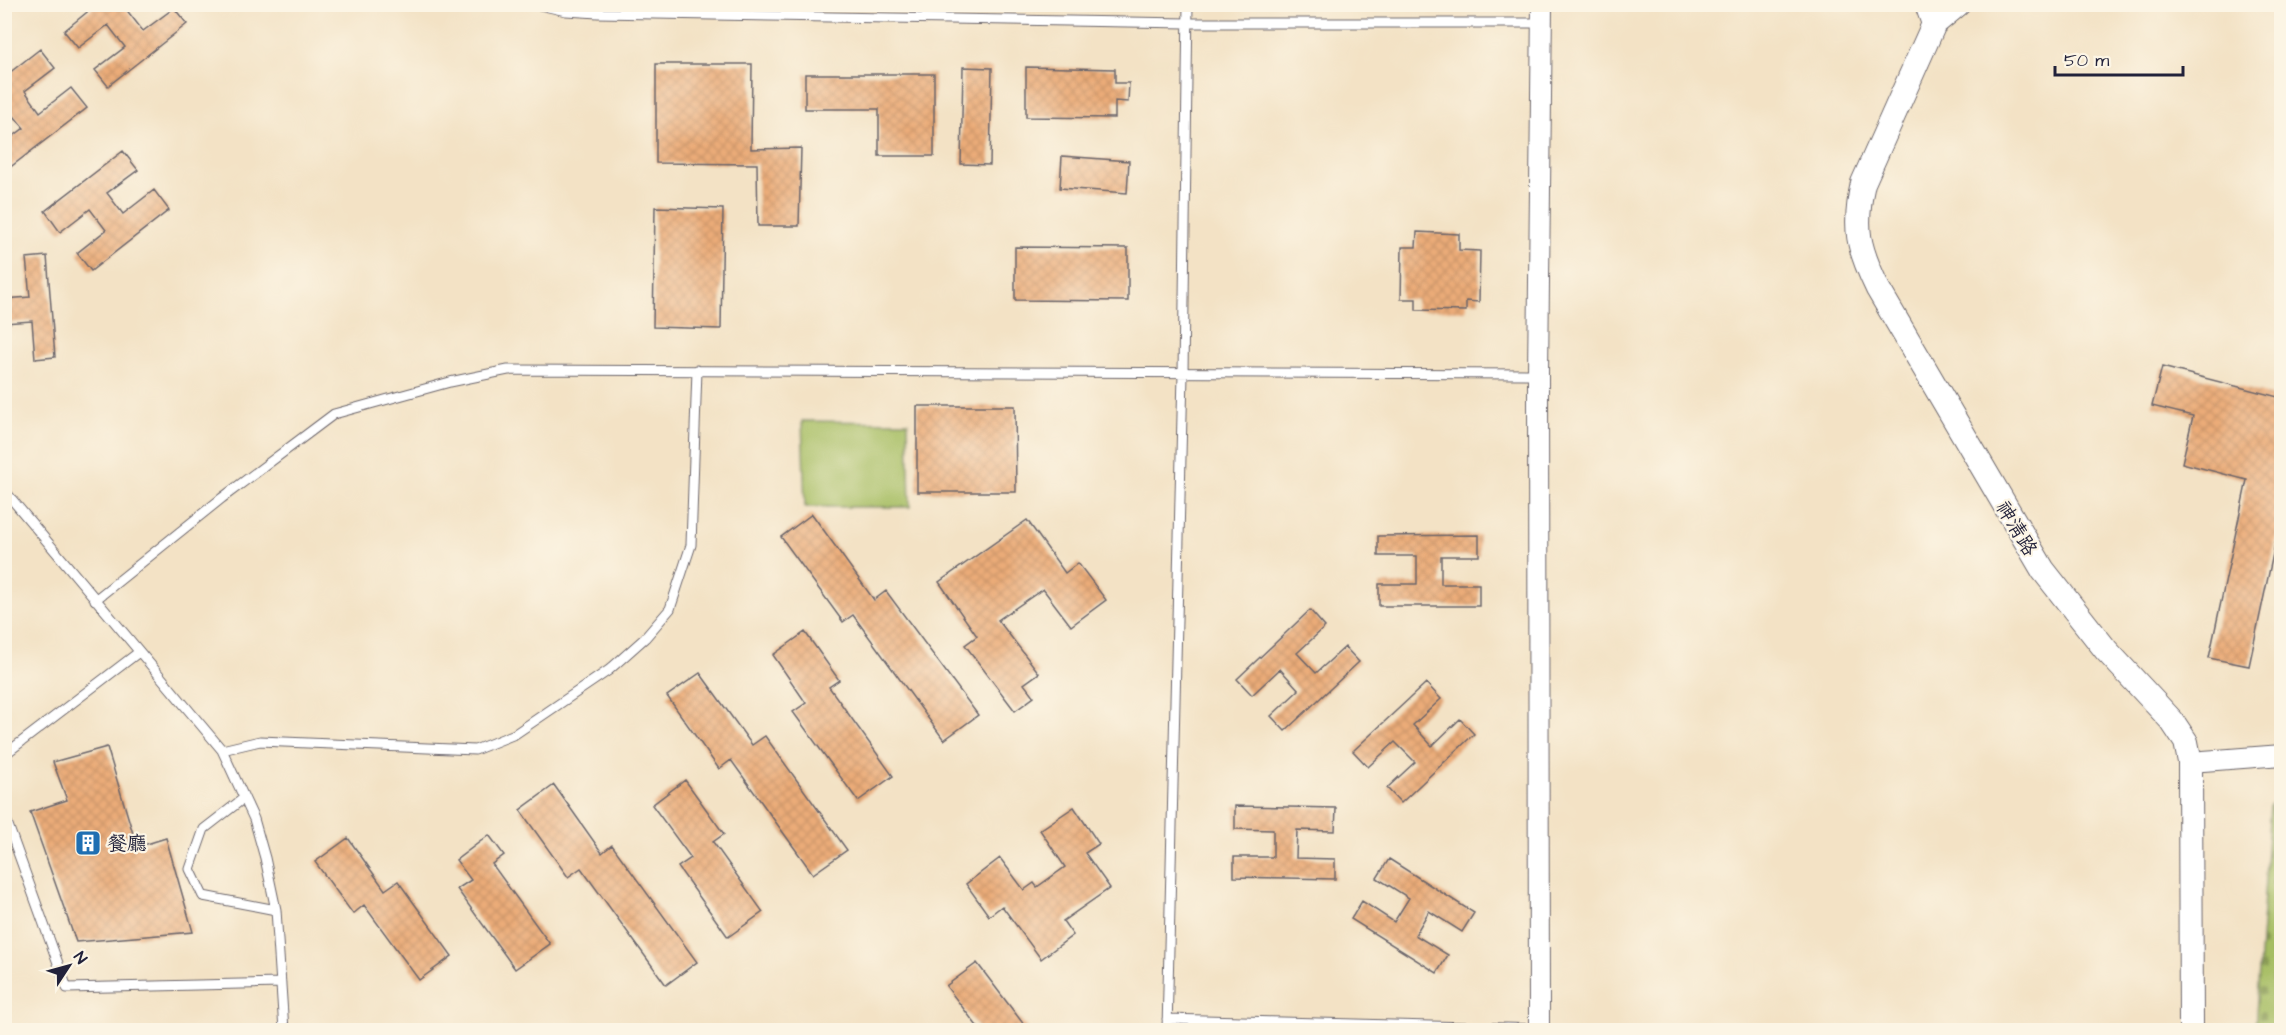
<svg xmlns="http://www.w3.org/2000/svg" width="2286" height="1035" viewBox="0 0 2286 1035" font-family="'Architects Daughter','LXGW WenKai TC',sans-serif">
  <defs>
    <pattern id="cemetery-stones" width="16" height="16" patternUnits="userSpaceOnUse" patternTransform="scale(1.5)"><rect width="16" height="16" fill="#a6bd62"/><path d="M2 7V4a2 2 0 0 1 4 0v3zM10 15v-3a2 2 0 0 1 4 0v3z" fill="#879952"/></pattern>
    <pattern id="building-cross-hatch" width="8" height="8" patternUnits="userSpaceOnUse" patternTransform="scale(1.5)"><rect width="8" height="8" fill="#ebac78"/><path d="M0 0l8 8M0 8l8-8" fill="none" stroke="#c99469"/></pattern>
  </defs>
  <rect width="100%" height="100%" fill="#fcf5e5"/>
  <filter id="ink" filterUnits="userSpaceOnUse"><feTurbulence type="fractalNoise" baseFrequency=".0167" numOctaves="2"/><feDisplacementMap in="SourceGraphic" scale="12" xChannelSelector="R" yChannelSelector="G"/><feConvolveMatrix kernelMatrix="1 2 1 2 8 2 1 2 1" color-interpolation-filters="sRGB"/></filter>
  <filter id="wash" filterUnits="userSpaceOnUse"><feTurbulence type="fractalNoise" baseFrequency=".008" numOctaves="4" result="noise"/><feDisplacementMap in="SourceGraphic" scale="24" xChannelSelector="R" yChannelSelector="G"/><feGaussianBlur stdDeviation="1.35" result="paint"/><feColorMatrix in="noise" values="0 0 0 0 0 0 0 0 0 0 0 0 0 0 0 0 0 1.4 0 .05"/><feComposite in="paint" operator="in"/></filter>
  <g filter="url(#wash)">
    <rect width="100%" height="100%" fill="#f3e2c5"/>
    <path fill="#a6bd62" stroke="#64704e" stroke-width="1.5" d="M802 421 908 422 910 507H805Z"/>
    <path fill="url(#cemetery-stones)" stroke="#64704e" stroke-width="1.5" d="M2270 805 2281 808V1030H2255Z"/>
    <g id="blocks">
      <path fill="url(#building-cross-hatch)" d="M97 4H122L143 31 174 8 187 24 108 86 95 70 125 47 108 25 78 48 64 31Z
        M40 49 55 68 25 91 40 112 71 88 87 108 4 172V143L24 128 4 104V77Z
        M656 64H752L751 149 801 148 799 226H758L757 164 656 163Z
        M963 67 992 68 990 165 961 164Z
        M1026 67 1115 69V83H1129L1128 102 1115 101V118L1026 117Z
        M805 74H934V156H879V109H805Z
        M123 151 138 170 107 193 123 214 154 190 169 210 91 271 77 253 106 230 90 209 60 232 45 211Z
        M1062 156 1129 161 1127 193 1060 188Z
        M655 207 723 209 721 329 653 327Z
        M1417 232 1459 234V250L1480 251 1479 302 1466 301V311L1416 310V299H1401L1402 247H1416Z
        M1015 247 1128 248V301L1015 300Z
        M47 256 55 357 35 359 32 321 4 323V299L30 297 26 258Z
        M2162 367 2282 398V512L2249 666 2209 658 2247 480 2182 463 2193 416 2152 406Z
        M917 406H1015L1016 492H917Z
        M812 514 874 600 886 591 978 715 944 740 853 615 843 622 781 537Z
        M1027 520 1065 573 1078 563 1106 600 1071 626 1043 589 998 620 1039 673 1024 684 1034 697 1015 711 965 645 977 636 939 582Z
        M1479 535V556H1441V584H1479V606H1379V584H1417V556H1378V536Z
        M1310 610 1325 627 1297 653 1316 673 1345 647 1359 662 1285 731 1271 716 1299 690 1280 669 1252 695 1237 679Z
        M805 632 839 680 829 687 893 776 858 801 793 712 806 703 773 655Z
        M700 673 752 745 765 736 847 850 813 874 731 760 719 769 667 696Z
        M1426 683 1441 699 1413 725 1432 746 1460 719 1474 734 1401 803 1387 788 1415 762 1395 742 1368 767 1353 751Z
        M107 747 137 847 166 838 193 932 76 942 30 812 67 800 53 762Z
        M685 780 724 834 713 842 763 912 728 937 678 867 691 858 652 805Z
        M554 785 602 853 612 845 697 962 666 985 581 868 568 877 520 810Z
        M1235 806 1336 808 1335 831 1297 830 1296 858 1335 859V879L1234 877V857H1273V830L1235 829Z
        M1074 807 1099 844 1085 853 1110 888 1063 921 1073 935 1041 959 1002 906 989 916 966 884 1000 858 1024 890 1034 883 1037 887 1065 867 1040 830Z
        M489 835 504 855 492 864 550 944 515 969 457 889 471 880 456 860Z
        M348 838 385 890 398 881 452 956 419 980 364 905 353 914 315 862Z
        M1389 859 1474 913 1462 932 1429 911 1415 935 1448 955 1437 973 1351 919 1362 901 1394 922 1409 898 1377 878Z
        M977 963 1028 1030H980L946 986Z"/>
    </g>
  </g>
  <g filter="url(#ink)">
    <use href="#blocks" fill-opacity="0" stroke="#6b656b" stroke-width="1.5"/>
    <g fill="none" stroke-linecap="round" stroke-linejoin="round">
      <defs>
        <path id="service" d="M535 4 566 11 598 13 1187 23H1543
          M4 490 222 750 254 819 265 858 276 910 284 1030
          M95 600 222 498 334 414 450 382 508 370 1538 374
          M222 750 260 741 475 750 515 734 609 670 645 638 670 609 691 545 697 370
          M4 755 139 652
          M244 798 204 829 190 869 203 896 276 910
          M4 814 67 988 281 983
          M1167 1019 1539 1029
          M1167 1030 1183 374 1188 4"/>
        <path id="minor" d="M2190 762 2282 755
          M1539 1030 1538 374 1542 4"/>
        <path id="tertiary" d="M1927 4 1934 24 1863 183C1853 228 1858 248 1878 289L2043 570 2106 650 2172 721 2186 742 2190 762 2191 1030
          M1934 24 1958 4"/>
      </defs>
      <use href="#service" stroke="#6b656b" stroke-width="11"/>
      <use href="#minor" stroke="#6b656b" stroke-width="22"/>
      <use href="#tertiary" stroke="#6b656b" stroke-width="26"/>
      <use href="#service" stroke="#fff" stroke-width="9"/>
      <use href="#minor" stroke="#fff" stroke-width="20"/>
      <use href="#tertiary" stroke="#fff" stroke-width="24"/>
    </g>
  </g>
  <defs>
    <symbol id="building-square" viewBox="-11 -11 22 22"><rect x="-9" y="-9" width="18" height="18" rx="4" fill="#1f6fb2" stroke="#fcf5e5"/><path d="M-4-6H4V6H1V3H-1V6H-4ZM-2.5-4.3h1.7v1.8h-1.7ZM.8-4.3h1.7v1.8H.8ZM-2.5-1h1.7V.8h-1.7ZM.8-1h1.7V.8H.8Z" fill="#fff"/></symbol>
  </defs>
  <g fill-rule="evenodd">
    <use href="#building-square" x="73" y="828" width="30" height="30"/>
  </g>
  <g text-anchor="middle" stroke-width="4.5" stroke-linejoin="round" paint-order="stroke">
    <g font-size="20" fill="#22223b" stroke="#fcf5e5">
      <text transform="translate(2017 528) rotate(59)" y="7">神清路</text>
    </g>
    <g font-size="20" fill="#22223b" stroke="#fcf5e5" text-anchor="start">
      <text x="107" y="850">餐廳</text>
    </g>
  </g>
  <rect width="2286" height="1035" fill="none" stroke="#fcf5e5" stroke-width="24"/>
  <g transform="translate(69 966) rotate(54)" stroke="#fcf5e5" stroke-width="4.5" paint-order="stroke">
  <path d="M0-4.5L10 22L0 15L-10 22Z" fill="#22223b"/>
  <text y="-9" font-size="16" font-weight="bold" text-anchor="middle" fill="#22223b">N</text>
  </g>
  <path d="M2055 66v9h128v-9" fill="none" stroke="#22223b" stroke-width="3"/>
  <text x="2064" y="66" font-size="18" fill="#22223b" stroke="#fcf5e5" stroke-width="4.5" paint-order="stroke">50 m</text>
</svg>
